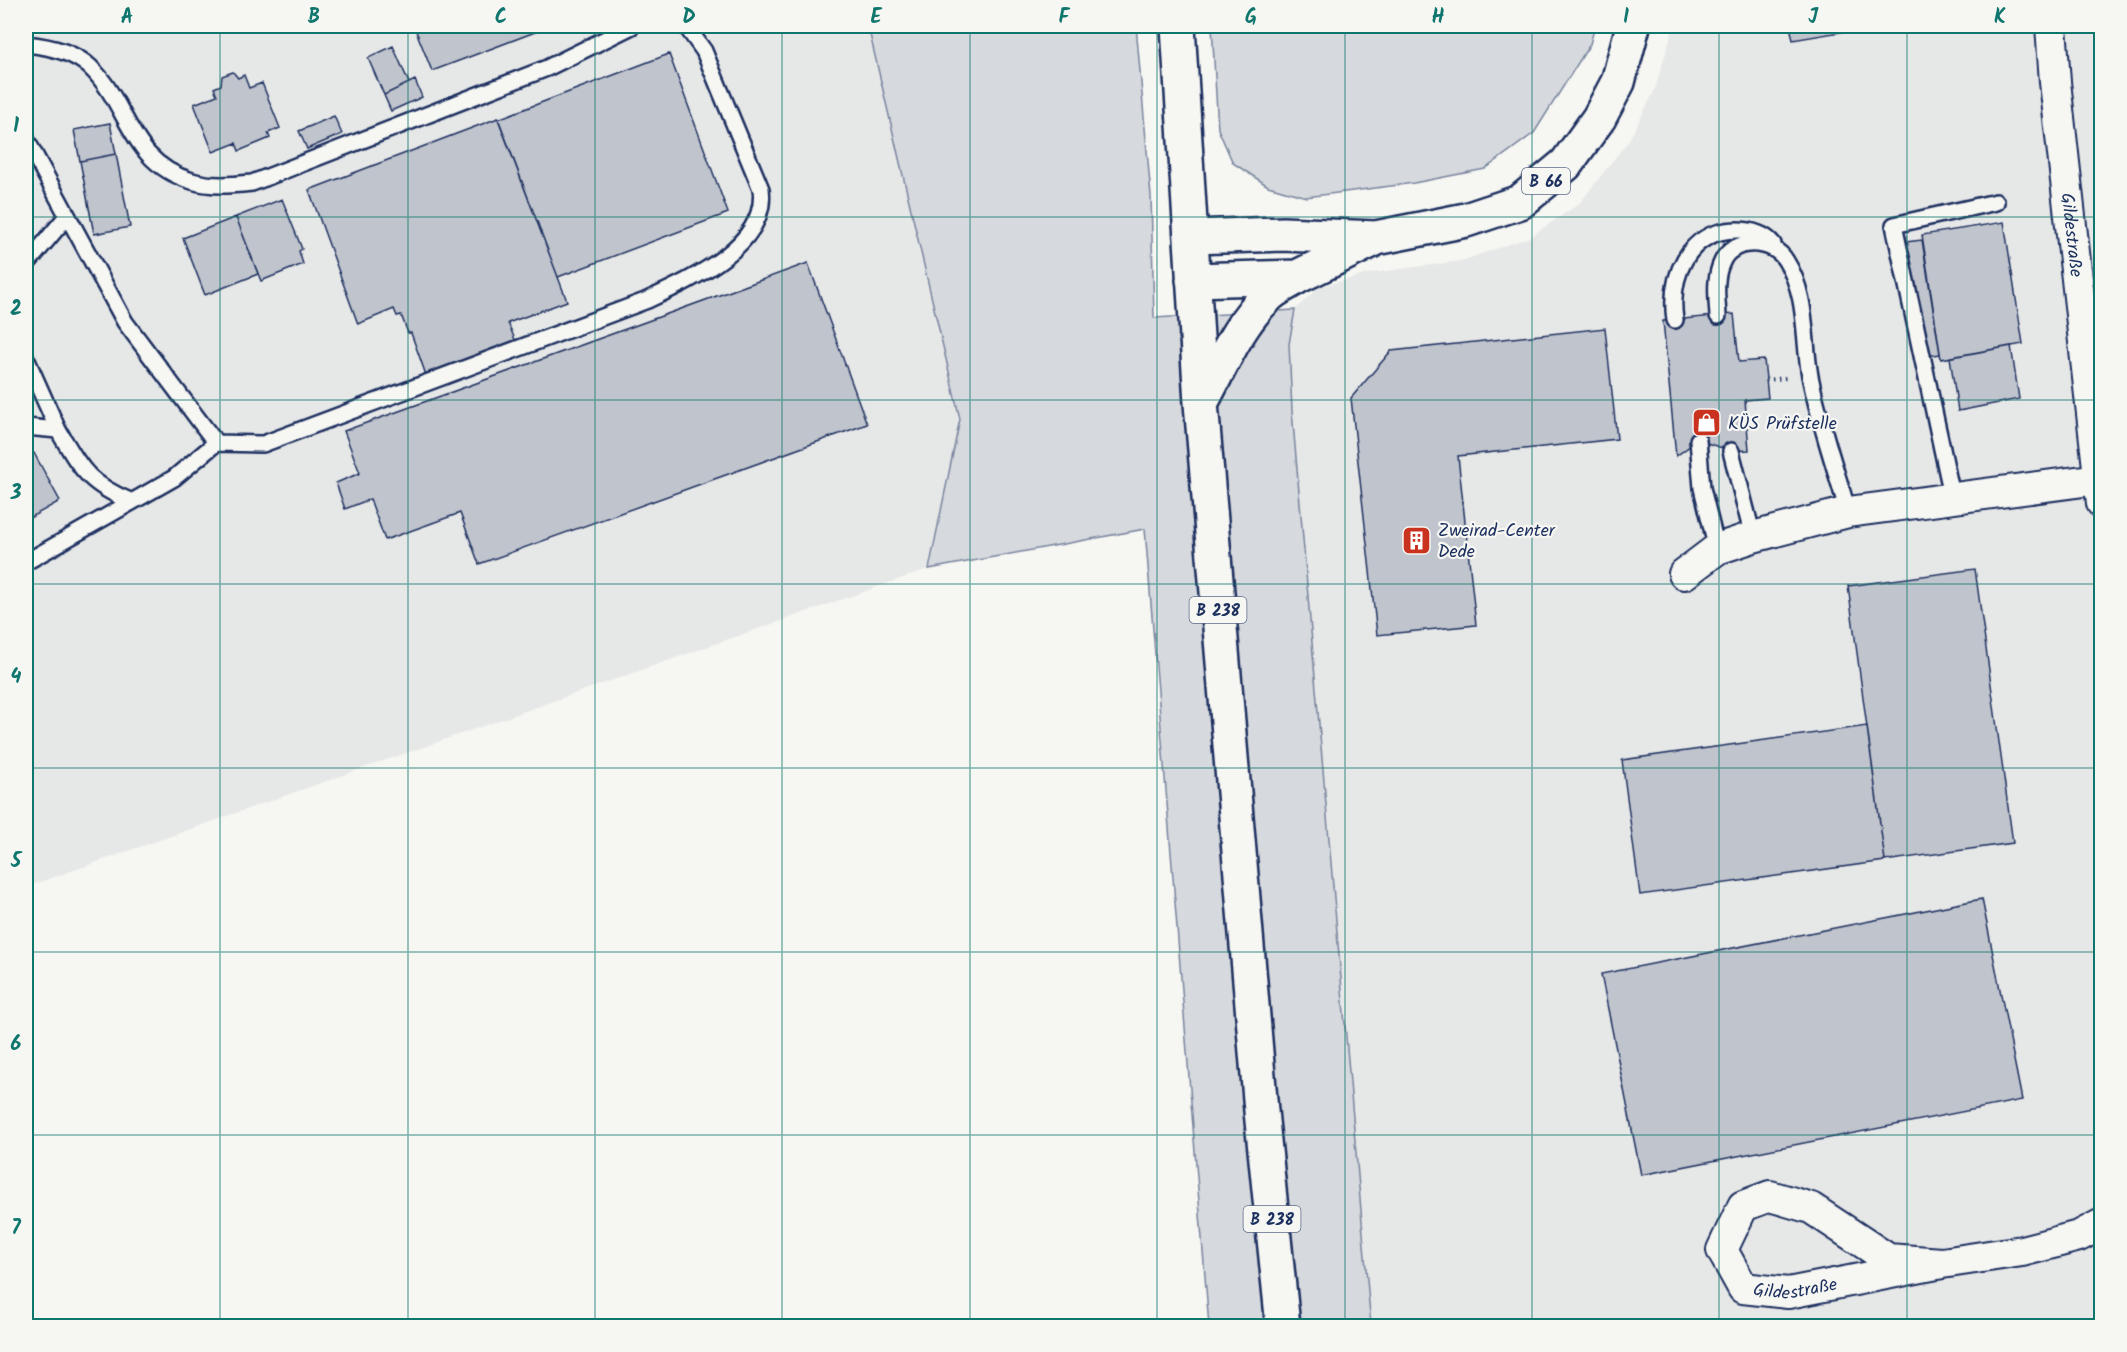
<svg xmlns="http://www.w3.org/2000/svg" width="2127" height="1352" viewBox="0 0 2127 1352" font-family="Kalam,sans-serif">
  <rect width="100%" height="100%" fill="#f6f6f2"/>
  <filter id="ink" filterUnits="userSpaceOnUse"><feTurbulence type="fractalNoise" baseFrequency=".0167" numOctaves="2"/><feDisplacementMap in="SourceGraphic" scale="12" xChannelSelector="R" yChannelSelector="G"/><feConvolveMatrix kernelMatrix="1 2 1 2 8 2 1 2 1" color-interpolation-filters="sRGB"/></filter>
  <g filter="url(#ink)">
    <path fill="#e6e7e7" d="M26 26H868L960 419 928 569 26 887Z
      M1674 26H2101V1326H1371L1292 411 1289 344 1295 310 1319 287 1372 273 1461 261 1530 237 1579 204 1629 140 1654 92Z"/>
    <path fill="#d6d9dd" stroke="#78849e" stroke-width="1.5" d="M868 26H1136L1151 196 1154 318 1295 310 1289 344 1292 411 1371 1326H1209L1145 529 929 569 960 419Z
      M1212 26H1595L1590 44 1534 133 1485 169 1414 183 1306 197 1268 186 1233 163 1218 129Z"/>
    <path fill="#c0c4cd" stroke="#1b2f5e" stroke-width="1.5" d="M414 26H551L432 71Z
      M1790 26H1876L1793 40Z
      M393 46 409 83 384 95 368 58Z
      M669 54 728 213 558 277 498 119Z
      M233 72 238 78 244 75 249 88 262 83 280 128 268 133 270 138 239 151 236 143 213 152 194 104 217 95 214 88 221 85 222 76Z
      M415 80 422 97 391 111 384 95Z
      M334 116 342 134 307 149 299 131Z
      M498 118 567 301 508 323 516 342 426 375 411 333H408L401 315 397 316 394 309 358 324 309 190Z
      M110 123 116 154 80 161 74 130Z
      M116 154 130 227 94 234 80 161Z
      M282 199 302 249 299 251 303 264 261 281 236 217Z
      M236 217 258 274 205 295 183 238Z
      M2004 222 2023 344 1941 359 1922 235Z
      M1922 240 1940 354 1927 356 1906 242Z
      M808 263 867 424 479 564 460 513 385 540 370 499 345 509 336 483 360 473 344 431Z
      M1734 314 1739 362 1764 360 1768 398 1745 400 1749 450 1731 451 1698 440 1676 456 1663 321Z
      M1605 328 1617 439 1458 456 1476 625 1377 635 1351 398 1391 351Z
      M2011 346 2019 399 1958 411 1950 357Z
      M34 453 60 501 26 520V458Z
      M1975 569 2013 843 1885 861 1848 586Z
      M1867 726 1885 861 1640 895 1622 760Z
      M1982 899 2022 1100 1641 1175 1601 974Z"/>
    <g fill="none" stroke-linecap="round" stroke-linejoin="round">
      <defs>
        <path id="lane" d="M26 44C46 46 74 52 90 67 130 105 128 162 192 181 211 187 232 185 252 183L547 68 632 26
          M26 139 125 322 216 443 174 478 26 562
          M26 265 67 216
          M1718 316C1717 298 1714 278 1722 262 1732 237 1774 239 1786 261 1808 296 1803 337 1810 376 1819 421 1835 467 1848 512
          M1675 320C1669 277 1687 231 1736 230 1750 230 1764 233 1773 244
          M26 358 58 430
          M26 427 58 430C82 470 87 483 132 502
          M1698 440 1702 488 1717 549
          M216 443 263 444 645 301C688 281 769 246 761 189L704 51 686 26
          M1731 451 1753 537
          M1953 500 1894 225 1996 202"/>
        <g id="street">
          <path id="s1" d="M2051 26 2055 82 2102 503"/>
          <path d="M1684 574 1717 549 1753 537 1848 512 2099 479"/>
          <path id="s2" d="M1942 1263 1888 1259 1811 1208 1770 1196 1743 1206 1722 1250 1743 1288 1788 1293 1942 1263 2022 1251 2079 1236 2102 1224"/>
        </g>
        <path id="primary" d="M1178 26 1201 403 1261 1111 1283 1326
          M1191 237 1283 234 1376 238 1466 220 1520 202 1566 164 1599 118 1618 82 1633 26
          M1193 280 1297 277 1375 239
          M1201 403C1221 367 1238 323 1269 295 1277 288 1288 283 1297 277"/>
      </defs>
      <use href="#lane" stroke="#1b2f5e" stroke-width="20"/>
      <use href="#street" stroke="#1b2f5e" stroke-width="34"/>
      <use href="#primary" stroke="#1b2f5e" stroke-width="38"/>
      <path stroke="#1b2f5e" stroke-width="4" stroke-dasharray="1.5 4.5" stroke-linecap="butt" d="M1766 380 1786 378"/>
      <use href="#lane" stroke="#f6f6f2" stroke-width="15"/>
      <use href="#street" stroke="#f6f6f2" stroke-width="30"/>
      <use href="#primary" stroke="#f6f6f2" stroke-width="33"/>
    </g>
  </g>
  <path fill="none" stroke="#0f766e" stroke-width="1.5" stroke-opacity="0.55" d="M220 26V1326M408 26V1326M595 26V1326M782 26V1326M970 26V1326M1157 26V1326M1345 26V1326M1532 26V1326M1719 26V1326M1907 26V1326M26 217H2102M26 400H2102M26 584H2102M26 768H2102M26 952H2102M26 1135H2102"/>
  <defs>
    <symbol id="shop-square" viewBox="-11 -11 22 22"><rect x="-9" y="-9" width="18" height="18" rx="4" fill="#c8321e" stroke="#f6f6f2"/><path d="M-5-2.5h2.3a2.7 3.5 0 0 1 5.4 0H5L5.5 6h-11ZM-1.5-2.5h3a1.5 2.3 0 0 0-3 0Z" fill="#fff"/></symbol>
    <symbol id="building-square" viewBox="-11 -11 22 22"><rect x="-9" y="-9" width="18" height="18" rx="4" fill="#c8321e" stroke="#f6f6f2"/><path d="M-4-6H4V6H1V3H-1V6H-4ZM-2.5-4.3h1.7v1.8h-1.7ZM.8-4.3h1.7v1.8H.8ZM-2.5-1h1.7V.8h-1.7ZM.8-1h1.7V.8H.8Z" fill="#fff"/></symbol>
  </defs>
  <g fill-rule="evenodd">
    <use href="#shop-square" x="1690" y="406" width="33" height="33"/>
    <use href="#building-square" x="1400" y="524" width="33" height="33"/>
  </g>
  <g text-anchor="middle" stroke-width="4.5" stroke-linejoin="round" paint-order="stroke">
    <g fill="#f6f6f2" stroke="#5d6b8a" stroke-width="1.5">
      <rect x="1522" y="168" width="48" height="26" rx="4.5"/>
      <rect x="1189.5" y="597" width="57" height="26" rx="4.5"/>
      <rect x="1243.5" y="1206" width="57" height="26" rx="4.5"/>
    </g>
    <g font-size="16" font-weight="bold" fill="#1b2f5e">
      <text x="1546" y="187">B 66</text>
      <text x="1218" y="616">B 238</text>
      <text x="1272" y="1225">B 238</text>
    </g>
    <g font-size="18" fill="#1b2f5e" stroke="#f6f6f2">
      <text dy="6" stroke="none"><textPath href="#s1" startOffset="210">Gildestraße</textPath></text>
      <text dy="6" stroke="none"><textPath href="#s2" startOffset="363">Gildestraße</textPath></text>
    </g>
    <g font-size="18" fill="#1b2f5e" stroke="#f6f6f2" text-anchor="start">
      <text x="1728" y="429">KÜS Prüfstelle</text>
      <text x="1438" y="536">Zweirad-Center<tspan x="1438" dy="21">Dede</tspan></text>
    </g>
  </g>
  <rect width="2127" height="1352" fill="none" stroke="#f6f6f2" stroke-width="66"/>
  <rect x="33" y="33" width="2061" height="1286" fill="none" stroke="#0f766e" stroke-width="2"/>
  <g font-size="20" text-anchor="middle" font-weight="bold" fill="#0f766e">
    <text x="127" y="23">A</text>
    <text x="314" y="23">B</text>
    <text x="501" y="23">C</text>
    <text x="689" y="23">D</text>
    <text x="876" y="23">E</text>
    <text x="1064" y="23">F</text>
    <text x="1251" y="23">G</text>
    <text x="1438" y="23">H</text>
    <text x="1626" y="23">I</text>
    <text x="1813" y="23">J</text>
    <text x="2000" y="23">K</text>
    <text x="16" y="132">1</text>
    <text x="16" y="315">2</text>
    <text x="16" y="499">3</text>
    <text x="16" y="683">4</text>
    <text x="16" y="867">5</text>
    <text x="16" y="1050">6</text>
    <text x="16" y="1234">7</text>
  </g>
</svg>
